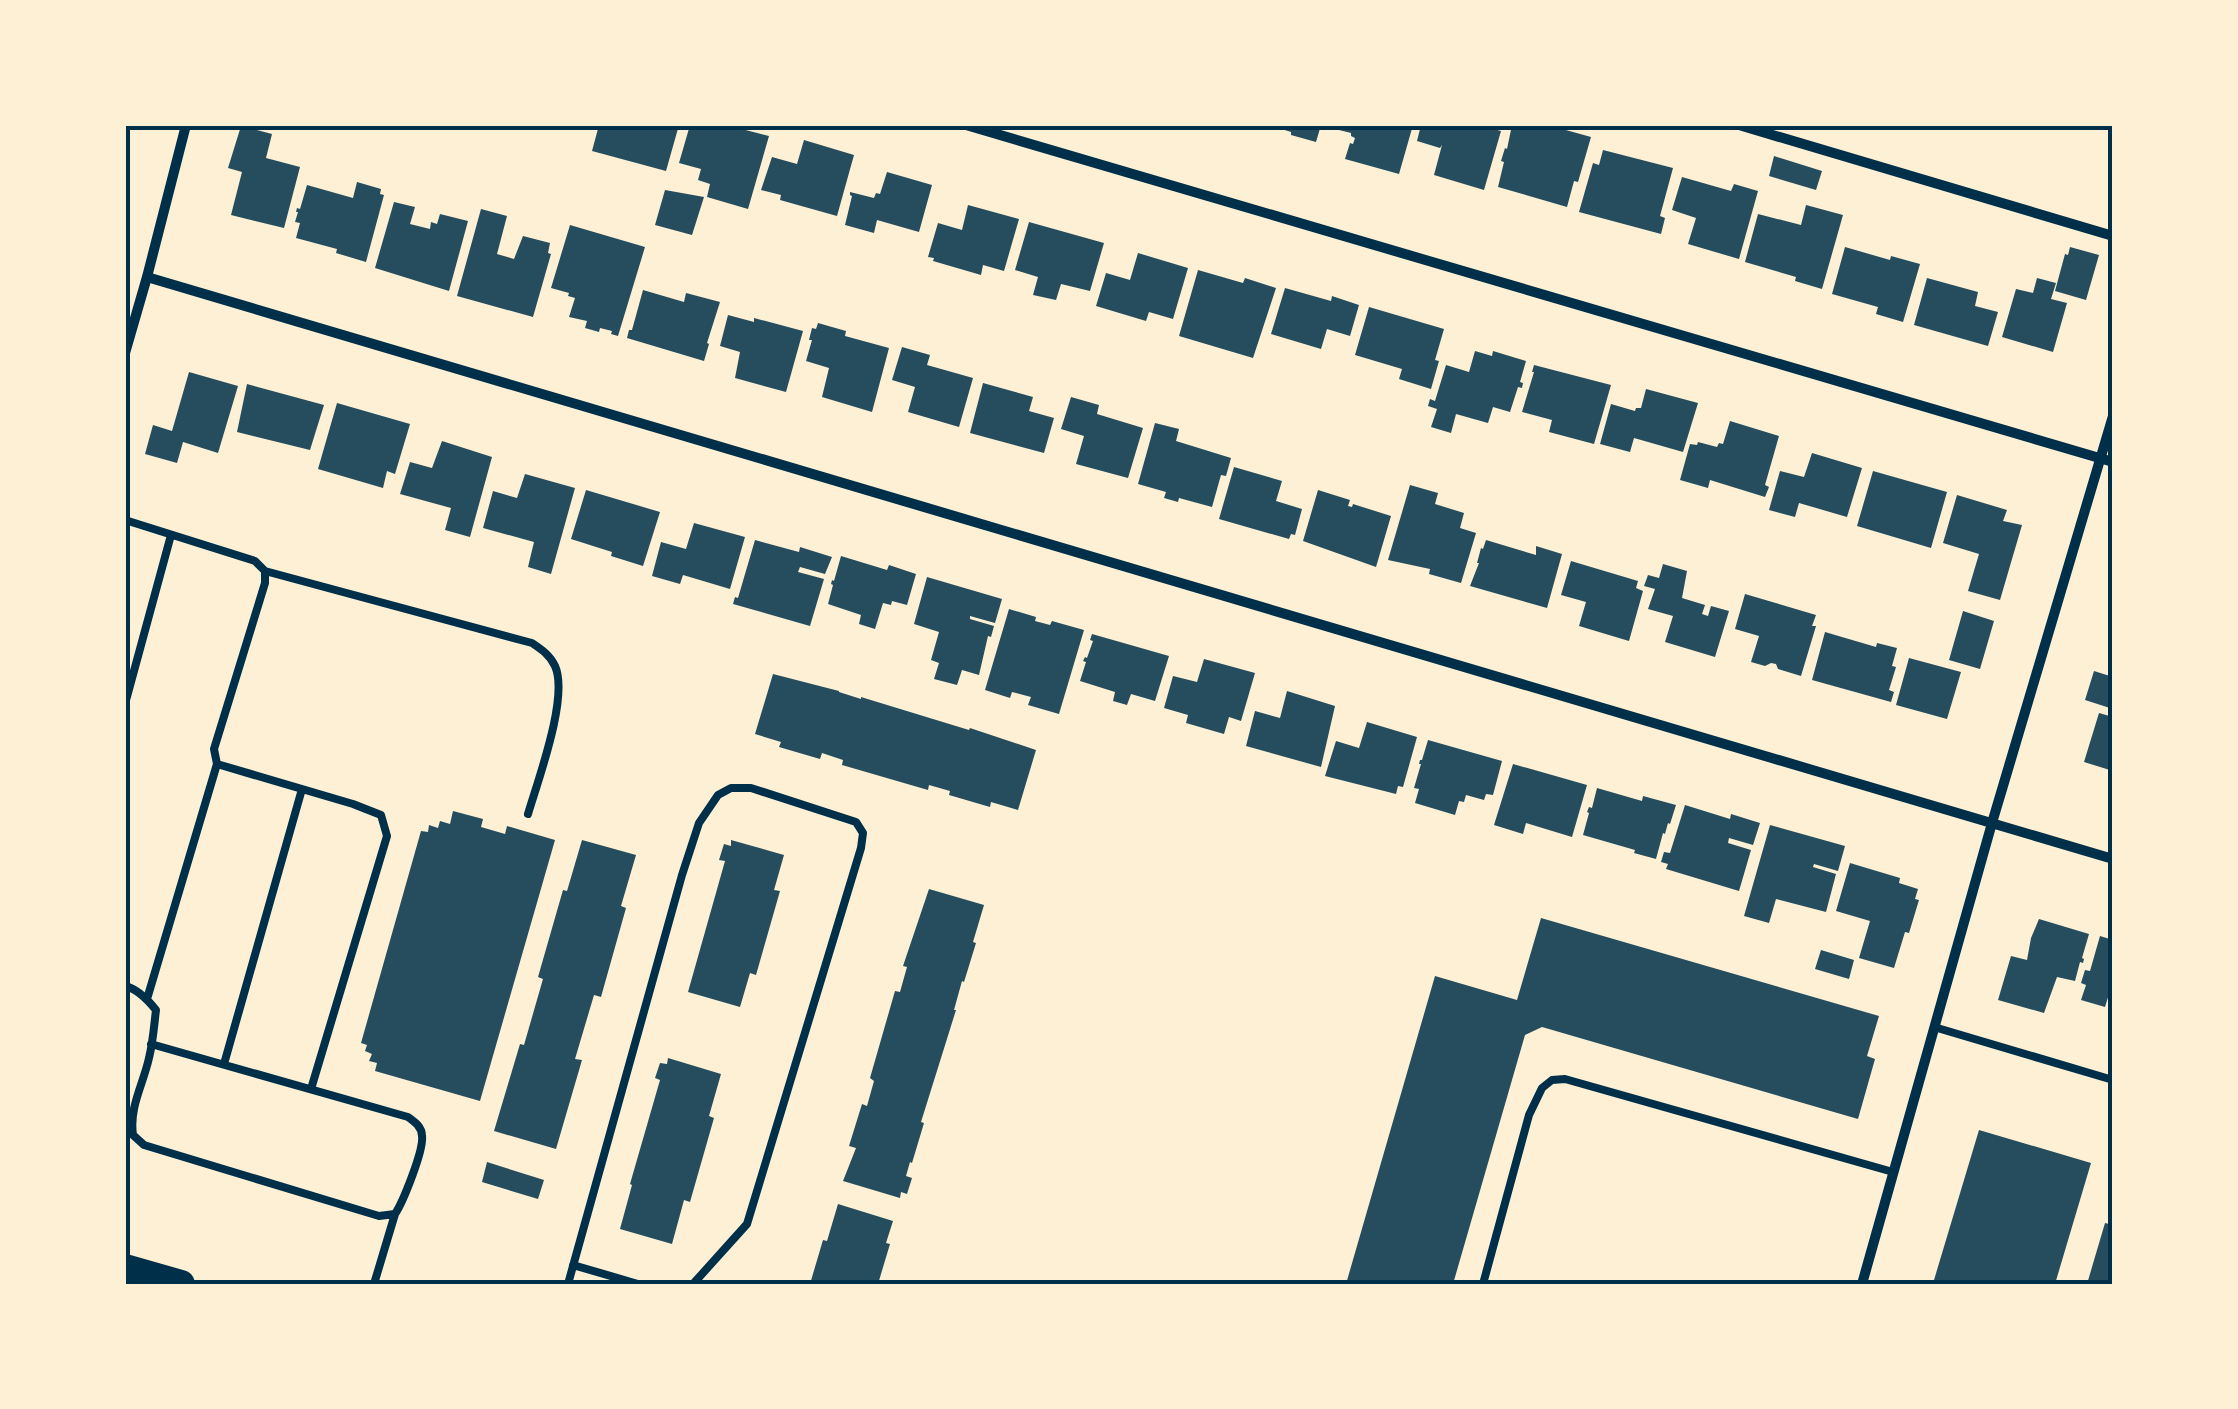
<svg xmlns="http://www.w3.org/2000/svg" width="2238" height="1409" viewBox="0 0 2238 1409" font-family="'PT Sans Narrow',sans-serif">
  <rect width="100%" height="100%" fill="#fdf0d5"/>
  <path fill="#264d5e" d="M599 125H679L666 171 592 151Z
    M690 125 734 127 769 136 748 209 707 197 710 184 698 180 701 169 679 163Z
    M1269 125H1321L1316 142 1291 135V132Z
    M1332 125H1413L1399 174 1345 159 1350 143 1353 144 1355 138 1351 136V133L1331 128Z
    M1421 125H1479L1501 131 1484 190 1434 175 1442 145 1440 148 1417 141Z
    M1512 125H1548L1591 137 1578 182 1574 181 1567 207 1498 187 1504 162 1501 161 1505 148 1507 149Z
    M241 126 272 134 266 158 300 167 284 228 231 215 242 172 228 168Z
    M804 140 854 155 837 216 780 200 781 195 761 190 772 157 797 164Z
    M1603 150 1673 168 1660 216 1665 218 1661 234 1579 212 1593 163 1599 165Z
    M1774 156 1822 171 1816 190 1769 176Z
    M887 172 932 185 919 232 877 220 874 233 845 225 852 196 850 195V192L874 198 876 193 880 194Z
    M1682 177 1731 191 1734 184 1758 191 1739 259 1688 244 1696 218 1672 210Z
    M357 182 381 189 380 194 384 195 366 262 336 253 337 249 296 238 300 223 295 222 298 212H296L297 208 300 209 307 185 353 198Z
    M665 190 704 197 692 235 655 225Z
    M394 202 415 207 410 224 430 229 431 222 437 224 440 214 468 221 449 291 375 268Z
    M968 205 1019 219 1004 271 983 265 981 275 933 261 934 258 928 257 938 223 962 230Z
    M1806 205 1843 215 1822 289 1795 281 1796 277 1745 262 1758 214 1801 225Z
    M481 209 507 216 497 254 514 259 523 236 550 243 548 253 551 254 533 317 457 296Z
    M1029 222 1104 243 1090 291 1061 284 1056 300 1033 295 1038 277 1015 270Z
    M570 225 645 247 618 336 611 334 612 331 600 328 599 332 585 328 587 321 569 317 575 298 568 296 569 293 551 288Z
    M1845 247 1890 260 1891 256 1920 264 1903 322 1876 314 1878 307 1832 294Z
    M2070 247 2099 255 2086 300 2055 291 2065 254 2068 255Z
    M1138 253 1188 268 1173 319 1149 312 1146 321 1096 306 1106 273 1130 280Z
    M1198 270 1243 283 1245 278 1276 288 1253 358 1179 336Z
    M1927 278 1978 292 1975 306 1998 312 1988 346 1914 325Z
    M2037 278 2056 283 2051 299 2067 303 2053 352 2002 337 2016 289 2033 293Z
    M1285 288 1331 301 1332 296 1359 305 1350 336 1327 329 1321 349 1271 334Z
    M643 290 684 302 686 293 720 302 707 343 709 344 704 361 627 338 629 330H632Z
    M1369 307 1444 329 1435 360 1439 361 1431 389 1399 379 1402 369 1355 355Z
    M728 315 754 322V318L803 331 786 392 735 378 740 352 720 346Z
    M818 323 846 331 845 336 889 348 872 412 822 397 829 368 806 361 812 340H809L812 328 816 329Z
    M902 347 930 355 927 365 973 378 959 427 908 412 915 387 892 380Z
    M1475 351 1492 356 1493 351 1526 361 1520 382 1523 383 1522 388 1518 387 1510 412 1493 407 1488 423 1456 414 1451 433 1431 427 1437 409 1428 406 1430 399 1435 401 1446 365 1469 372Z
    M1534 365 1611 385 1594 444 1549 432 1552 420 1522 412 1534 372H1532Z
    M189 372 238 386 218 453 183 442 177 463 145 454 153 425 172 431Z
    M983 383 1033 397 1029 411 1054 418 1044 453 970 433Z
    M247 384 324 405 310 450 237 432Z
    M1646 389 1698 403 1683 452 1634 438 1630 452 1600 444 1611 404 1635 411 1636 408H1641Z
    M1071 397 1099 405 1097 414 1143 428 1128 478 1076 464 1084 436 1061 429Z
    M337 403 410 424 395 474 387 471 383 488 318 469Z
    M1730 421 1779 436 1765 485 1769 487 1765 497 1710 480 1708 488 1680 480 1690 444 1697 445 1698 442 1717 447 1719 443 1723 444Z
    M1155 423 1179 429 1176 441 1231 458 1226 476 1221 475 1212 507 1179 498 1178 502 1164 498 1166 492 1138 484Z
    M442 441 492 457 470 537 445 530 451 508 400 494 410 462 432 468Z
    M1812 453 1862 468 1847 517 1799 503 1795 517 1769 510 1780 471 1804 477Z
    M1234 467 1282 481 1276 501 1302 509 1295 535 1291 534 1289 539 1219 519Z
    M1873 471 1947 492 1931 548 1857 526Z
    M525 474 575 488 551 574 528 567 534 542 483 528 493 491 517 498Z
    M1410 485 1438 493 1435 504 1464 513 1460 528 1476 533 1461 583 1429 574 1430 569 1388 560Z
    M586 490 660 512 643 566 611 556 612 552 571 539Z
    M1318 490 1350 500 1348 506 1352 507 1353 504 1391 516 1376 567 1303 541Z
    M1957 495 2007 510 2003 521 2022 525 2000 600 1968 591 1979 554 1943 543Z
    M694 523 745 537 730 589 683 575 680 584 652 576 661 542 686 549Z
    M755 540 799 552 800 547 832 557 825 574 800 567 798 572 824 579 810 626 733 604 735 597 738 598Z
    M1486 540 1536 555V546L1562 554 1547 608 1470 586 1479 563H1477L1481 548 1483 549Z
    M841 556 887 570 889 565 916 574 907 605 892 601 891 605 883 603 875 629 859 624 861 615 828 604 833 585 831 584 832 580 834 581Z
    M1571 561 1638 581 1636 588 1643 591 1629 641 1579 626 1586 602 1561 595Z
    M1663 564 1687 571 1682 598 1705 605 1702 614 1708 616 1711 606 1729 611 1715 657 1665 642 1673 616 1648 609 1655 589 1644 586 1648 575 1659 578Z
    M927 577 1002 599 995 623 970 616V619L994 626 991 637 988 636 979 675 962 670 957 685 934 679 939 663 931 660 939 632 914 624Z
    M1745 594 1816 615 1812 626H1816L1801 676 1778 669 1776 664 1771 663 1765 666 1751 662 1759 636 1735 629Z
    M1009 609 1036 617 1035 621 1050 625 1052 621 1084 630 1059 714 1028 705 1031 697 1012 692 1010 698 985 690Z
    M1963 611 1994 621 1980 669 1949 660Z
    M1825 632 1876 647 1877 643 1897 648 1892 666 1896 667 1889 690 1894 692 1891 702 1812 680Z
    M1092 634 1169 656 1155 701 1131 694 1127 705 1113 701 1115 692 1080 681 1086 662 1083 661 1085 657 1087 658 1093 641 1090 640Z
    M1909 658 1961 672 1947 719 1896 705Z
    M1204 659 1255 673 1241 721 1229 717 1224 734 1186 723 1188 715 1164 708 1173 676 1197 682Z
    M2094 671 2113 677V709L2085 700Z
    M773 674 839 691V692L861 699V697L969 730 970 728 1036 750 1018 810 991 802 990 807 949 795 950 791 929 785 928 790 842 765 843 760 822 753 820 759 779 747 781 742 755 734Z
    M1287 691 1335 706 1321 767 1246 746 1255 711 1280 718Z
    M2099 713 2113 717V771L2084 762Z
    M1367 722 1417 737 1403 787 1398 786 1396 794 1325 776 1336 741 1359 748Z
    M1428 740 1502 761 1493 795 1486 794 1484 800 1466 795 1464 802 1459 801 1455 815 1415 803 1419 789 1414 788 1421 764H1419L1420 760H1422Z
    M1513 764 1587 785 1572 837 1526 823 1523 834 1494 825Z
    M1597 788 1642 801 1643 796 1676 805 1670 824 1668 823 1665 834 1663 833 1656 859 1634 853 1635 850 1583 835 1589 813 1587 812 1589 807 1592 808Z
    M1685 805 1730 819 1731 814 1760 823 1753 845 1729 838 1728 843 1751 850 1739 891 1666 869 1668 864 1661 862 1664 852 1670 853Z
    M453 811 483 819 481 827 505 834 507 826 555 840 480 1101 375 1071 377 1063 369 1061 372 1054 365 1051 367 1045 361 1043 421 831 428 832 429 825 438 828 440 821 450 824Z
    M1770 825 1845 846 1838 871 1814 864 1813 867 1836 874 1826 912 1776 899 1769 923 1744 916Z
    M582 840 636 855 621 906 626 908 601 997 594 995 575 1059 582 1060 556 1149 494 1131 520 1044 524 1045 543 979 538 977 563 890 567 891Z
    M731 840 784 855 774 890 780 891 756 975 750 973 740 1007 688 992 725 861 719 860 724 844 731 846Z
    M1850 863 1900 878 1899 883 1918 889 1915 899 1919 900 1909 933 1905 932 1894 968 1859 958 1870 921 1836 911Z
    M929 889 984 905 973 942 976 943 964 982 962 981 954 1010H956L921 1122 924 1123 912 1163 910 1162 906 1176 912 1178 907 1194 901 1192 900 1198 843 1181 856 1148 849 1146 862 1104 867 1106 874 1081 870 1078 895 991 900 992 907 967 903 966Z
    M1541 918 1879 1016 1867 1056 1875 1059 1858 1119 1542 1027 1525 1035 1453 1284H1346L1435 976 1517 1000Z
    M2039 919 2089 934 2082 958 2084 959 2083 963 2080 962 2075 981 2057 977 2044 1013 1998 1000 2011 956 2027 960 2031 938Z
    M2100 936 2113 940V992L2110 991 2105 1007 2081 1000 2086 985 2081 983 2085 970 2090 971Z
    M1821 950 1854 960 1849 979 1815 969Z
    M668 1058 721 1074 709 1116 714 1118 690 1202 684 1200 672 1244 620 1229 632 1185 630 1184 660 1080 655 1078 660 1063 667 1064Z
    M1979 1130 2091 1163 2055 1284H1946L1934 1280Z
    M487 1162 544 1180 538 1199 482 1182Z
    M838 1204 893 1221 886 1243 890 1244 878 1284H810L823 1240 827 1241Z
    M2105 1223 2113 1225V1284H2087Z"/>
  <g fill="none" stroke-linecap="round" stroke-linejoin="round">
    <path stroke="#003049" stroke-width="8" d="M125 520 255 561 265 571V583L214 749 217 764 353 804 381 815 387 836 311 1089
      M265 571 532 643C541 649 550 655 555 666 569 697 538 780 528 814
      M125 704 171 535
      M125 986C138 989 148 1000 156 1010 154 1026 153 1042 149 1058 143 1085 129 1107 133 1135L144 1145 379 1216 395 1214C403 1202 424 1150 422 1136 422 1127 415 1122 408 1117L151 1044
      M147 999 217 764
      M1934 1027 2113 1080
      M224 1064 302 789
      M573 1265 638 1284
      M374 1284 395 1214
      M568 1284 682 875 699 823 718 795 731 788H751L856 822 863 833 861 848 747 1224 693 1284
      M1483 1284 1529 1115 1542 1088 1552 1080 1565 1079 1893 1172"/>
    <path stroke="#003049" stroke-width="10" d="M966 125 2113 462
      M1739 125 2113 236
      M147 277 2113 859
      M125 353 147 277 186 125
      M1862 1284 1992 823 2113 416"/>
    <path stroke="#003049" stroke-width="28" d="M125 1268 181 1284"/>
  </g>
  <rect width="2238" height="1409" fill="none" stroke="#fdf0d5" stroke-width="255"/>
  <rect x="128" y="128" width="1982" height="1154" fill="none" stroke="#003049" stroke-width="4"/>
</svg>
